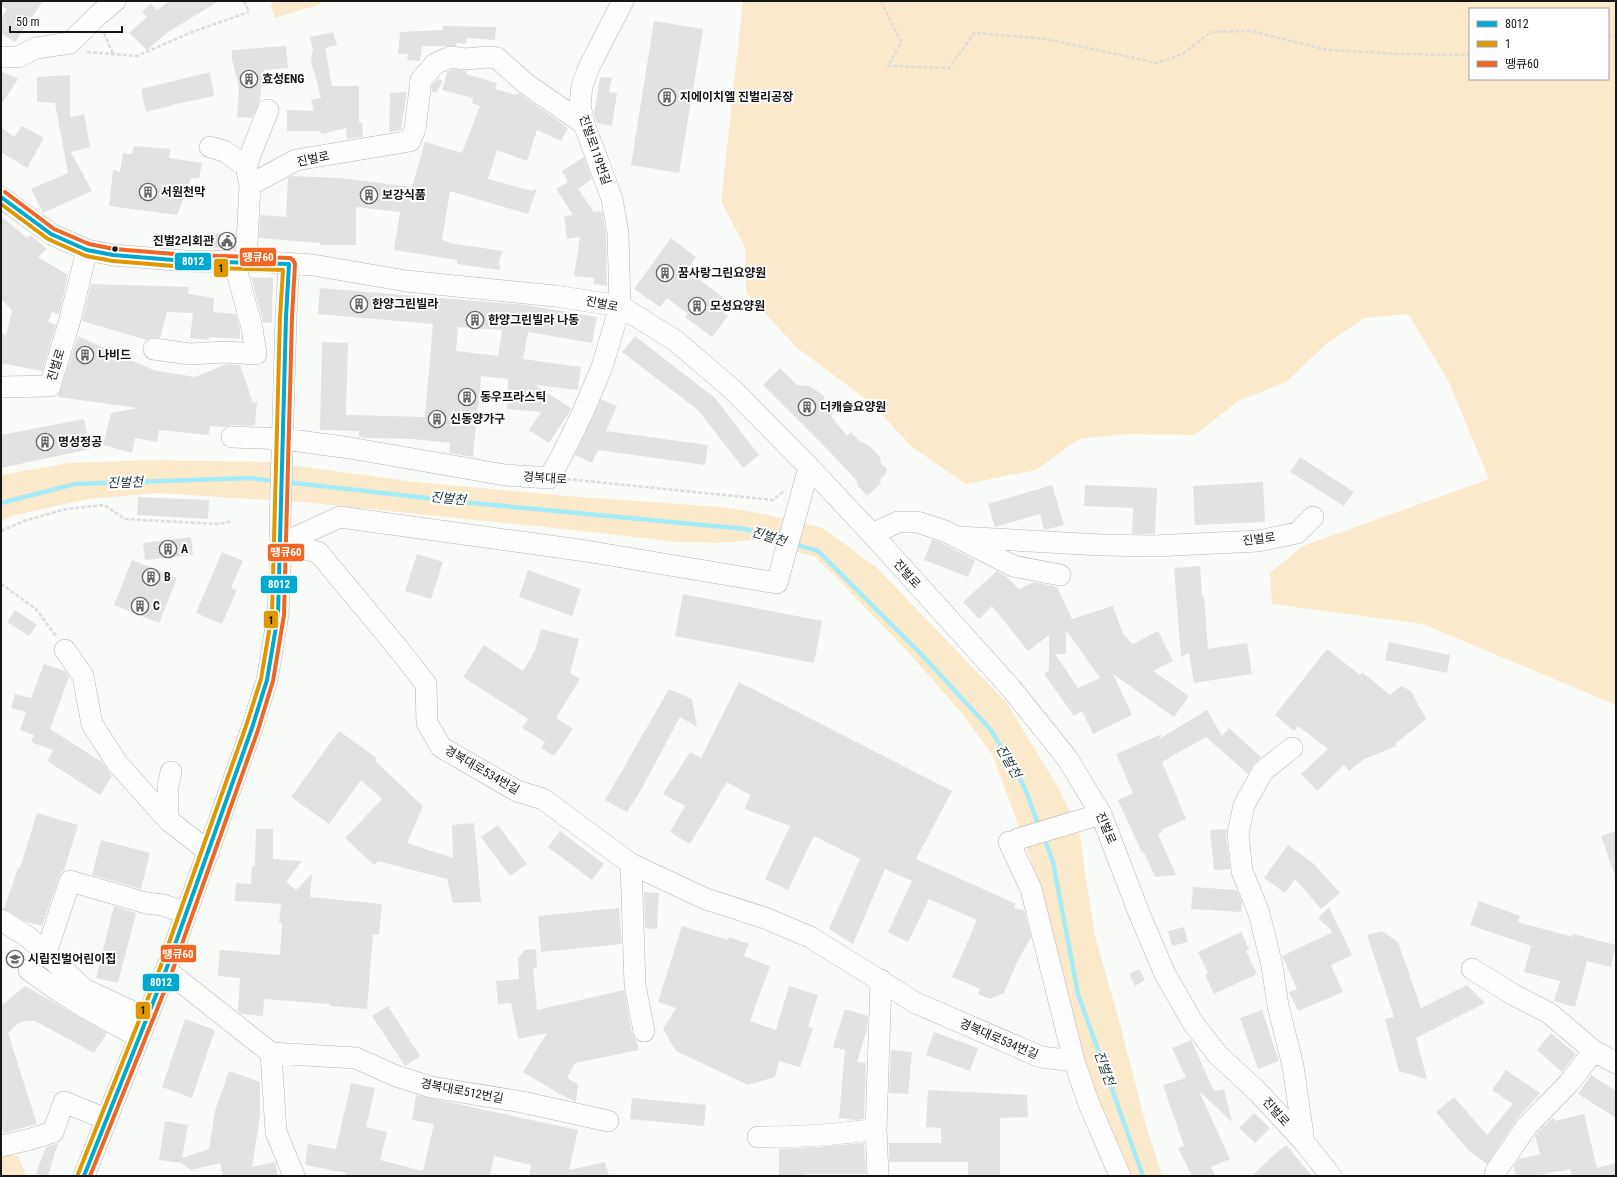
<svg xmlns="http://www.w3.org/2000/svg" width="1617" height="1177" viewBox="0 0 1617 1177" font-family="'Roboto Condensed','Noto Sans KR',sans-serif">
  <rect width="100%" height="100%" fill="#f9fbf9"/>
  <path fill="#fbe9cb" fill-rule="evenodd" d="M280 1H320L321 4 275 18 270 4Z
    M743 1H1616V705L1423 624 1272 604 1270 573 1303 546 1489 479 1448 380 1408 314 1364 318 1325 345 1286 382 1238 401 1195 435 1126 434 1079 439 1036 470 966 484 912 447 871 403 796 347 746 292 745 247 721 201ZM1470 9H1608V79H1470Z
    M151 460 269 462 407 481 567 496 721 507 764 514 823 528 877 568 1007 703 1059 789 1079 831 1095 936 1117 1013 1146 1125 1162 1176H1131L1078 1055 1053 960 1031 861 993 756 961 712 906 650 835 576 815 557 753 540 717 543 677 542 582 531 302 502 157 493 88 499 15 515 1 521V475L69 463Z
    M1 1154 18 1156 26 1176H1Z"/>
  <g fill="none" stroke-linecap="round" stroke-linejoin="round">
    <path stroke="#a6ecf8" stroke-width="4.5" d="M286 482 462 502 745 529 783 540
      M1 503 75 484 250 478 275 481
      M794 544 818 551 921 654 991 730 1024 786 1039 826
      M1044 837 1053 862 1078 994 1143 1176"/>
  </g>
  <path fill="#e1e2e1" fill-rule="evenodd" d="M1 1H43L15 42 1 33V18L7 9 1 5Z
    M170 1H219L168 32 147 50 129 33 147 17 142 11 151 4 157 10Z
    M654 21 703 29 679 173 631 165Z
    M443 26 496 27 495 40 467 38 466 44 457 43 456 46H422L420 61 407 60 408 54H398L400 32 443 30Z
    M333 32 337 45 325 48 332 86H359V123L362 122 363 137 347 139 346 128 321 134 320 131H287V110L314 111 311 100 321 98 314 70 313 71 311 58 313 50 310 37Z
    M286 46 288 68 264 70 261 89 260 101 252 118 237 117 239 88 232 59V50Z
    M452 69 467 71 466 74 497 83 495 89 516 95 517 93 520 94 568 128 561 141 537 130 527 161 497 150 488 179 532 191 537 188 528 214 450 191 442 240 449 242V243L503 251 499 261 500 270 457 264V260L394 250 400 212 356 207V245H320V243L259 238 260 215 286 217 288 178 292 176 340 178 412 187 425 142 462 153 480 106 472 103 473 98 442 90 447 72Z
    M1 71 18 79 1 105Z
    M210 72 214 96 171 105V106L146 112 141 89Z
    M70 75V117L84 114 90 147 71 152 92 191 43 213 31 189 68 173 55 103 37 102V77Z
    M600 77 612 78 609 92 617 93 612 126 597 123 596 121 594 115Z
    M438 79 443 81 436 93 432 91V85Z
    M407 92 401 130 389 132 390 93Z
    M22 126 44 138 27 168 1 152V127L14 137Z
    M134 146 170 149 169 158 202 163 199 178H191L177 215 109 206 113 170 120 172 123 153 132 154Z
    M584 157 592 179 578 189 594 212 602 211 606 234 607 286 593 284 594 278 574 276 580 237 567 239 564 216 573 215 556 189 568 182 562 171Z
    M1 216 27 238 31 235 47 249 38 257 68 275 59 314 52 312 48 322 56 325 42 371 1 363V332L6 336 12 311 1 298Z
    M212 233 235 234V249L211 248Z
    M671 238 696 257 687 270 724 298 717 307 728 316 712 337 685 317 688 314 667 298 660 307 634 289Z
    M251 277 273 278 272 323 263 322Z
    M91 284 189 287 188 294 214 298 213 312 236 314 240 330V339L209 337V340L190 338 193 313 167 312 160 338H150L147 340 82 321Z
    M320 288 526 305 597 317 592 343 528 332 523 359 581 367 578 390 535 385 571 408 570 411 549 443 529 430 541 412 507 409 508 379 481 376 473 457 449 453 450 443 413 439 364 438 359 437V431L320 430 322 342 348 343 346 415 425 417 433 324 318 314ZM458 327 502 330 498 356 456 351Z
    M78 336 153 370 195 377 227 364 240 365 253 403 257 402 255 426 232 425 225 427 210 426 209 435 159 430 157 442 135 438 132 453 103 445 111 413 138 408 58 397Z
    M635 336 715 398 759 455 743 468 698 410 622 352Z
    M780 368 797 385 810 386 824 396V401L834 412 831 416 847 436 851 432 859 441 870 446 880 457 881 464 887 469 885 475 880 480 881 483 867 496 857 485V481L830 452 763 385Z
    M601 399 617 406 606 431 708 445 705 465 598 450 592 463 575 455Z
    M84 419 90 449 1 468V435Z
    M1300 457 1354 492 1344 506 1290 472Z
    M1263 482 1265 522 1195 525 1193 486Z
    M1052 485 1064 525 1044 530 1040 514 995 527 988 504Z
    M1085 485 1157 488 1155 534H1132L1133 508 1084 506Z
    M138 497 209 500 208 519 137 515Z
    M191 537 193 555 145 560 143 543Z
    M932 539 940 542 975 560 968 577 924 560Z
    M222 552 243 561 231 588 237 590 222 624 196 613Z
    M417 554 443 562 431 599 405 591Z
    M132 560 177 578 159 623 114 605Z
    M1200 566 1202 597H1204L1208 649 1247 643 1252 674 1194 683 1189 653 1181 657 1174 568Z
    M528 570 581 589 572 616 519 597Z
    M997 571 1007 577 1019 589 1034 582 1057 587 1072 619 1113 606 1123 634 1133 644 1158 631 1173 661 1153 671 1189 696 1174 717 1113 674 1132 715 1093 734 1082 711 1074 716 1044 674 1049 670V635L1028 651 992 606 979 619 963 602ZM1066 630 1100 678 1078 688 1055 654H1066Z
    M683 594 822 621 814 663 675 636Z
    M15 610 37 625 29 636 7 622Z
    M541 629 579 639 570 673 580 679 556 718 573 729 554 756 541 748 545 742 522 728 528 719 463 677 484 645 523 671 535 651Z
    M1389 642 1450 655 1447 673 1385 660Z
    M1327 649 1360 675 1362 672 1390 695 1401 686 1411 691 1426 719 1395 744 1397 746 1364 759 1349 771 1344 765 1317 791 1301 774 1328 749 1298 726 1294 731 1275 715Z
    M44 664 65 671 69 677 50 729 102 762 112 776 100 795 47 761 53 750 31 742 34 735 20 730 26 712 11 708 15 694 31 698Z
    M739 682 952 791 916 859 1016 904 1014 908 1024 910 1031 937 1017 962 1004 993 990 999 978 994 980 989 952 977 977 920 929 899 908 942 888 932 912 881 885 869 853 944 829 929 860 859 814 836 788 890 765 879 790 826 745 809 750 795 727 782 690 844 670 832 685 806 663 794 690 752 701 758Z
    M669 689 692 699 697 727 680 717 642 788 627 812 605 800Z
    M1207 710 1222 736 1229 728 1261 757 1253 765 1248 774 1206 737 1162 762 1186 819 1161 830 1162 832 1158 834 1176 875 1155 877 1144 852 1142 853 1118 800 1133 793 1116 754 1162 734 1159 739Z
    M339 731 377 758 375 761 423 806 407 843 453 858 452 825 474 823 481 902 453 903 447 879 378 861 374 865 345 838 382 799 361 780 329 824 291 797Z
    M37 813 78 825 64 871H62L59 877 42 926 26 922 4 909 18 868H20Z
    M498 825 527 864 510 876 481 837Z
    M256 829H273V859L302 861 286 882 296 890 312 874 310 897 382 904 379 935 373 934 367 1009 330 1006V1004L264 999 263 1016 241 1014 238 1011 240 978 218 976 220 950 280 955 282 923H279L281 904 235 901 236 883 251 884 252 866H255Z
    M1227 829 1226 835 1230 869 1214 870 1210 830Z
    M560 831 604 864 592 880 548 847Z
    M1616 831V873H1614L1601 836Z
    M101 840 150 853 141 889 92 875Z
    M1288 845 1314 864 1340 893 1321 909 1295 879 1285 893 1264 878Z
    M1193 887 1237 890 1242 902 1241 912 1191 909Z
    M644 892 659 893 657 929 645 928Z
    M1479 901 1520 916 1518 922 1573 937V934L1616 945 1611 967 1587 961 1575 1007 1554 1001 1560 981 1524 972 1531 946 1470 925Z
    M114 906 136 913 118 983 96 978Z
    M1329 907 1352 955 1331 965 1343 992 1298 1011 1289 992 1297 989 1282 956 1333 932 1318 918Z
    M619 908 622 944 541 952 538 916Z
    M682 926 728 940 729 937 749 944 744 956 770 966 750 1021 776 1030 789 986 818 995 808 1027 813 1028 800 1067 779 1061 775 1077 748 1085 676 1051 663 1029 676 1008 658 1002Z
    M1184 927 1188 942 1172 946 1168 931Z
    M1382 931 1398 942 1421 1008 1467 985 1485 1003 1416 1038 1427 1079 1399 1071 1385 1019 1394 1017 1367 935Z
    M1241 932 1249 949 1246 951 1257 974 1214 994 1205 974 1208 973 1198 952Z
    M536 949 537 968H533L537 1010 624 990 632 1033 636 1040 639 1050 575 1063 567 1078 578 1084 576 1102 558 1093 523 1072 547 1033 518 1039 511 1003 498 1004 496 981 519 979 518 959 524 950Z
    M1139 969 1145 980 1135 986 1129 974Z
    M25 986 107 1033 94 1053 35 1021H26L18 1023 8 1033 37 1124 4 1133 1 1124V1006Z
    M388 1006 420 1056 405 1066 372 1016Z
    M845 1009 868 1016 867 1029 857 1062 866 1063 864 1119 856 1120 839 1118 845 1050 833 1047Z
    M1262 1010 1279 1061 1258 1069 1240 1018Z
    M185 1019 215 1030 192 1098 162 1087Z
    M934 1032 978 1048 970 1071 926 1055Z
    M1551 1033 1576 1054 1562 1072 1537 1050Z
    M1191 1040 1214 1091 1224 1089 1232 1122 1199 1091 1230 1159 1211 1167 1215 1176H1192L1178 1148 1184 1146 1163 1085 1186 1078 1172 1048Z
    M891 1050 912 1052 908 1094 889 1093Z
    M1506 1070 1540 1093 1517 1119 1487 1164 1468 1150 1436 1112 1454 1097 1487 1135 1513 1104 1492 1090Z
    M229 1071 260 1082V1117L252 1167 275 1162 278 1176H223L220 1163 191 1170 181 1163 159 1160 165 1121 188 1125 182 1158 209 1149 215 1111Z
    M1591 1075 1616 1091V1118L1578 1094Z
    M351 1083 375 1088 366 1127 387 1132 380 1160 423 1171 434 1124 412 1120 416 1095 578 1130 569 1170 605 1162 609 1176H529L531 1165 494 1156 490 1176H345L346 1173 305 1165 308 1144 336 1149Z
    M928 1090 1027 1095 1028 1117 1000 1118V1176H968V1162H889V1143H941V1128L926 1127Z
    M632 1098 706 1105 704 1126 630 1119Z
    M1254 1113 1270 1128 1255 1143 1239 1128Z
    M1584 1114 1597 1168 1616 1163V1176H1572L1570 1169 1535 1176H1516L1514 1166 1519 1159 1540 1154 1535 1135 1551 1119 1554 1118 1555 1121Z
    M58 1143 48 1176H35L46 1147Z
    M864 1143 866 1174H805V1176H779V1149L818 1147Z
    M1286 1145 1312 1176H1252L1275 1154Z"/>
  <g fill="none" stroke-linecap="round" stroke-linejoin="round">
    <defs>
      <path id="minor" d="M1 57H18L36 48 70 43 97 16 115 1
        M210 147 224 151 246 166
        M250 185 296 160 410 141 415 129 421 80 435 64 450 57 465 59 489 57 497 58 525 83 584 124
        M1 197 51 234 87 250 113 255 186 261 268 262 313 265 406 281 555 296 620 306 676 341 733 390 809 467 872 534 1010 687 1067 758 1101 814 1139 913 1165 974 1193 1023 1218 1055 1259 1093 1304 1142 1331 1176
        M246 262 250 185 246 166 268 110
        M154 349 190 354 226 352 256 354 252 328 234 261
        M1 387 50 386 69 323 87 250
        M232 437 284 439 350 448 505 475 549 478 561 457 582 414 602 367 620 306 618 233 612 199 584 124 580 105 582 86 589 67 623 1
        M872 534 898 522H917L945 531 1013 566 1060 575
        M958 537 1101 545 1154 546 1258 541 1297 533 1313 517
        M281 544 318 552 397 647 426 684 427 723 441 747 517 791 543 799 631 864 706 899 765 918 810 937 916 1003 1041 1057 1074 1061 1089 1104 1120 1176
        M281 544 340 517 586 551 777 583 809 467
        M65 650 83 676 92 724 117 763 168 820 209 852
        M1292 748 1263 771 1244 805 1238 834 1242 871 1259 913 1272 966 1278 1006 1293 1066 1304 1142
        M168 820V786L171 772
        M1018 839 1101 814
        M1009 842 1031 889 1074 1061
        M631 864 635 985 644 1031
        M1 920 28 937 84 989 146 1018
        M46 953 70 881 146 903 163 905 186 913
        M1472 969 1514 995 1549 1013 1594 1051 1568 1084 1527 1126 1496 1171 1495 1176
        M29 970C64 997 101 1017 139 1037
        M166 970 271 1053 276 1132 294 1176
        M1594 1051 1616 1063
        M271 1053 356 1058 396 1076 431 1087 522 1102 608 1121
        M758 1137C798 1137 837 1135 876 1129
        M1 1146 31 1139 53 1132 64 1102 106 1119
        M84 1176 166 970 252 728 267 680 278 615 281 544 280 522 286 317 289 264
        M878 1176 876 1129 881 980"/>
    </defs>
    <use href="#minor" stroke="#b5b7b5" stroke-width="22"/>
    <path stroke="#dbdcdb" stroke-width="2.5" stroke-dasharray="4 2" stroke-linecap="butt" d="M244 1 249 12
      M881 1 901 42 888 66 949 68 974 33 1046 39 1157 63 1183 54 1211 32 1251 31 1327 50 1401 54 1470 55
      M104 33 113 54
      M1608 36 1616 35
      M87 52 137 56 192 32 249 12
      M567 479 773 500 784 491
      M1 531 24 521 66 509 104 505 125 519 219 524 232 521
      M1 584 36 609 56 636"/>
    <use href="#minor" stroke="#fefefe" stroke-width="21"/>
    <defs>
      <path id="bus-1" d="M1 197 51 234 87 250 113 255 186 261 289 264 286 317 278 615 267 680 252 728 166 970 84 1176"/>
      <path id="bus-2" d="M1 204 48 239 86 256 113 261 186 267 283 270 280 317 272 614 261 679 246 726 160 968 78 1174"/>
      <path id="bus-3" d="M5 192 54 229 89 244 114 249 186 255 290 258 293 260 295 264 292 317 284 615 273 681 258 730 172 972 90 1176"/>
    </defs>
    <use href="#bus-1" stroke="#fff" stroke-width="7"/>
    <use href="#bus-2" stroke="#fff" stroke-width="7"/>
    <use href="#bus-3" stroke="#fff" stroke-width="7"/>
    <use href="#bus-1" stroke="#00a9ce" stroke-width="4"/>
    <use href="#bus-2" stroke="#e09802" stroke-width="4"/>
    <use href="#bus-3" stroke="#f26522" stroke-width="4"/>
  </g>
  <defs>
    <symbol id="building-ring" viewBox="-11 -11 22 22"><circle r="9.5" fill="#fff" stroke="#656665" stroke-width="1.5"/><path d="M-4-6H4V6H1V3H-1V6H-4ZM-2.5-4.3h1.7v1.8h-1.7ZM.8-4.3h1.7v1.8H.8ZM-2.5-1h1.7V.8h-1.7ZM.8-1h1.7V.8H.8Z" fill="#656665"/></symbol>
    <symbol id="civic-ring" viewBox="-11 -11 22 22"><circle r="9.5" fill="#fff" stroke="#656665" stroke-width="1.5"/><path d="M-.6-6.5H3V-4.5H.6V-3L4-1V1h2V6H-6V1h2V-1L-.6-3ZM-1.2 2.5V6h2.4V2.5Z" fill="#656665"/></symbol>
    <symbol id="school-ring" viewBox="-11 -11 22 22"><circle r="9.5" fill="#fff" stroke="#656665" stroke-width="1.5"/><path d="M0-5L7-2L0 1L-7-2ZM-4 1L0 2.5L4 1V4Q0 6-4 4Z" fill="#656665"/></symbol>
  </defs>
  <g fill-rule="evenodd">
    <use href="#building-ring" x="239" y="69" width="20" height="20"/>
    <use href="#building-ring" x="657" y="87" width="20" height="20"/>
    <use href="#building-ring" x="138" y="182" width="20" height="20"/>
    <use href="#building-ring" x="359" y="185" width="20" height="20"/>
    <use href="#civic-ring" x="217" y="231" width="20" height="20"/>
    <use href="#building-ring" x="655" y="263" width="20" height="20"/>
    <use href="#building-ring" x="349" y="294" width="20" height="20"/>
    <use href="#building-ring" x="687" y="296" width="20" height="20"/>
    <use href="#building-ring" x="465" y="310" width="20" height="20"/>
    <use href="#building-ring" x="75" y="345" width="20" height="20"/>
    <use href="#building-ring" x="457" y="387" width="20" height="20"/>
    <use href="#building-ring" x="797" y="397" width="20" height="20"/>
    <use href="#building-ring" x="427" y="409" width="20" height="20"/>
    <use href="#building-ring" x="35" y="432" width="20" height="20"/>
    <use href="#building-ring" x="158" y="539" width="20" height="20"/>
    <use href="#building-ring" x="141" y="567" width="20" height="20"/>
    <use href="#building-ring" x="130" y="596" width="20" height="20"/>
    <use href="#school-ring" x="5" y="949" width="20" height="20"/>
  </g>
  <circle fill="#151615" stroke="#fff" stroke-width="1.5" cx="115" cy="249" r="3.5"/>
  <g text-anchor="middle" stroke-width="4" stroke-linejoin="round" paint-order="stroke">
    <g font-size="12" font-weight="bold" fill="#151615" stroke="#fff" text-anchor="start">
      <text x="262" y="83">효성ENG</text>
      <text x="680" y="101">지에이치엘 진벌리공장</text>
      <text x="161" y="196">서원천막</text>
      <text x="382" y="199">보강식품</text>
      <text x="214" y="245" text-anchor="end">진벌2리회관</text>
      <text x="678" y="277">꿈사랑그린요양원</text>
      <text x="372" y="308">한양그린빌라</text>
      <text x="710" y="310">모성요양원</text>
      <text x="488" y="324">한양그린빌라 나동</text>
      <text x="98" y="359">나비드</text>
      <text x="480" y="401">동우프라스틱</text>
      <text x="820" y="411">더캐슬요양원</text>
      <text x="450" y="423">신동양가구</text>
      <text x="58" y="446">명성정공</text>
      <text x="181" y="553">A</text>
      <text x="164" y="581">B</text>
      <text x="153" y="610">C</text>
      <text x="28" y="963">시립진벌어린이집</text>
    </g>
    <g font-size="12" fill="#151615" stroke="#fff">
      <text transform="translate(595 150) rotate(71)" y="4">진벌로119번길</text>
      <text transform="translate(313 159) rotate(-12)" y="4">진벌로</text>
      <text transform="translate(602 304) rotate(12)" y="4">진벌로</text>
      <text transform="translate(56 365) rotate(-73)" y="4">진벌로</text>
      <text transform="translate(545 478) rotate(4)" y="4">경복대로</text>
      <text transform="translate(1259 539) rotate(-7)" y="4">진벌로</text>
      <text transform="translate(907 574) rotate(48)" y="4">진벌로</text>
      <text transform="translate(482 770) rotate(30)" y="4">경복대로534번길</text>
      <text transform="translate(1106 828) rotate(67)" y="4">진벌로</text>
      <text transform="translate(999 1039) rotate(23)" y="4">경복대로534번길</text>
      <text transform="translate(462 1091) rotate(11)" y="4">경복대로512번길</text>
      <text transform="translate(1276 1112) rotate(48)" y="4">진벌로</text>
    </g>
    <g font-size="13" font-style="italic" fill="#233a3e" stroke="#fff">
      <text transform="translate(125 482) rotate(-2)" y="5">진벌천</text>
      <text transform="translate(448 498) rotate(6)" y="5">진벌천</text>
      <text transform="translate(769 536) rotate(17)" y="5">진벌천</text>
      <text transform="translate(1009 761) rotate(60)" y="5">진벌천</text>
      <text transform="translate(1105 1068) rotate(70)" y="5">진벌천</text>
    </g>
  </g>
  <g stroke="#fff" stroke-width="1.5">
    <rect x="239" y="247" width="38" height="20" rx="4" fill="#f26522"/>
    <rect x="174" y="252" width="38" height="19" rx="4" fill="#00a9ce"/>
    <rect x="213" y="258" width="16" height="20" rx="4" fill="#e09802"/>
    <rect x="267" y="543" width="38" height="19" rx="4" fill="#f26522"/>
    <rect x="260" y="575" width="38" height="19" rx="4" fill="#00a9ce"/>
    <rect x="263" y="610" width="16" height="19" rx="4" fill="#e09802"/>
    <rect x="160" y="944" width="37" height="19" rx="4" fill="#f26522"/>
    <rect x="142" y="973" width="38" height="19" rx="4" fill="#00a9ce"/>
    <rect x="135" y="1001" width="16" height="19" rx="4" fill="#e09802"/>
  </g>
  <g font-size="11" text-anchor="middle" font-weight="bold" fill="#fff">
    <text x="258" y="261">땡큐60</text>
    <text x="193" y="265">8012</text>
    <text x="286" y="556">땡큐60</text>
    <text x="279" y="588">8012</text>
    <text x="178" y="958">땡큐60</text>
    <text x="161" y="986">8012</text>
  </g>
  <g font-size="11" text-anchor="middle" font-weight="bold" fill="#111">
    <text x="221" y="272">1</text>
    <text x="271" y="624">1</text>
    <text x="143" y="1014">1</text>
  </g>
  <rect width="1617" height="1177" fill="none" stroke="#151615" stroke-width="4"/>
  <rect x="1469" y="8" width="140" height="72" fill="#ffffff" stroke="#a1a2a1"/>
  <rect x="1477" y="21" width="20" height="6" fill="#00a9ce" stroke="#a1a2a1"/>
  <text x="1505" y="28" font-size="12" fill="#151615">8012</text>
  <rect x="1477" y="41" width="20" height="6" fill="#e09802" stroke="#a1a2a1"/>
  <text x="1505" y="48" font-size="12" fill="#151615">1</text>
  <rect x="1477" y="61" width="20" height="6" fill="#f26522" stroke="#a1a2a1"/>
  <text x="1505" y="68" font-size="12" fill="#151615">땡큐60</text>
  <path d="M10 26v6h112v-6" fill="none" stroke="#151615" stroke-width="2"/>
  <text x="16" y="26" font-size="12" fill="#151615" stroke="#ffffff" stroke-width="3" paint-order="stroke">50 m</text>
</svg>
